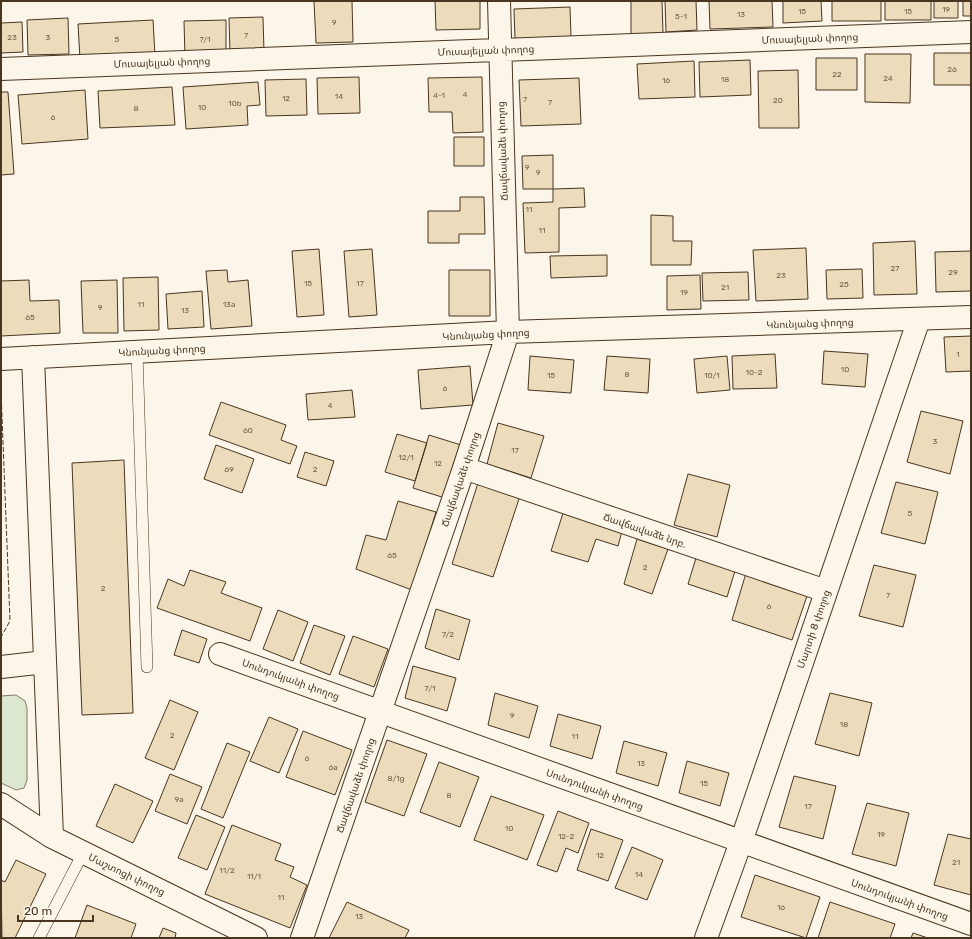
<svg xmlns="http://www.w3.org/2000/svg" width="972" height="939" viewBox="0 0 972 939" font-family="Rubik,'Noto Sans Armenian',sans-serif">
  <rect width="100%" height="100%" fill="#fbf6e9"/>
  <path fill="#dce7d0" stroke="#887966" d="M16 695 25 701 27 708V780L24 788 16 790 1 783V696Z"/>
  <path fill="#ecdcbc" stroke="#4a3520" d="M314 1H352L353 42 316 43Z
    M435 1H480V29L436 30Z
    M631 1H662L663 33 631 34Z
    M665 1H696L697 30 666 32Z
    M709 1H772L773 27 710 29Z
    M783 1H821L822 21 783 23Z
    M832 1H881V21H832Z
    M885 1H931V20H885Z
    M934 1H958V18H934Z
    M963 1H971V16H963Z
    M570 7 571 37 515 39 514 9Z
    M263 17 264 52 230 53 229 18Z
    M68 18 69 54 28 55 27 20Z
    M153 20 155 55 80 59 78 24Z
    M226 20V56L185 57 184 21Z
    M22 22 23 52 1 53V23Z
    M934 53H971V85H934Z
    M865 54H911L910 103 865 102Z
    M816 58H857V90H816Z
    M750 60 751 95 700 97 699 62Z
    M694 61 695 97 639 99 637 64Z
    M798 70 799 128H759L758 71Z
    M359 77 360 113 318 114 317 78Z
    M482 77 483 132 453 133 452 112H429L428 78Z
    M579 78 581 124 521 126 519 80Z
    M306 79 307 115 266 116 265 80Z
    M258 82 260 105 247 106 248 125 186 129 183 87Z
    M172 87 175 125 100 128 98 91Z
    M85 90 88 139 22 144 18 95Z
    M1 92H8L14 174 1 175Z
    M454 137H484V166H454Z
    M553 155V189H523L522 156Z
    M584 188 585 207 559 208V252L525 253 523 203 553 202V189Z
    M460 197H484L485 234H459V243H428V211H460Z
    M651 215 673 216V241H692L691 265H651Z
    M915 241 917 294 874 295 873 243Z
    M806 248 808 299 756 301 753 250Z
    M319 249 324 315 297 317 292 251Z
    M372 249 377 315 349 317 344 251Z
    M971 251V291L936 292 935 252Z
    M607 255V276L551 278 550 256Z
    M862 269 863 298 827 299 826 270Z
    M227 270 228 282 248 280 252 326 211 329 206 271Z
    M449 270H490V316H449Z
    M748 272 749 300 703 301 702 273Z
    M700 275 701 309 667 310V276Z
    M158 277 159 330 124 331 123 278Z
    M29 280 30 301 59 300 60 333 1 336V281Z
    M117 280 118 333H83L81 281Z
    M202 291 204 327 168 329 166 294Z
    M971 336V371L946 372 944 337Z
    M824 351 868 354 865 387 822 384Z
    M775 354 777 388 733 389 732 356Z
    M530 356 574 360 571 393 528 390Z
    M607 356 650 359 648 393 604 390Z
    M727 356 730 390 697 393 694 359Z
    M470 366 473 405 421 409 418 370Z
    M352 390 355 417 308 420 306 394Z
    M221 402 286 425 281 440 297 446 290 464 209 435Z
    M921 411 963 421 950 474 907 462Z
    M498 423 544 436 531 478 487 464Z
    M397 434 427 443 415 481 385 472Z
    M429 435 461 445 445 498 413 488Z
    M216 445 254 459 242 493 204 479Z
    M305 452 334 461 326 486 297 477Z
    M124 460 133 713 82 715 72 463Z
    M688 474 730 485 717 537 674 525Z
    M896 482 938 492 925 544 881 533Z
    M478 483 520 496 493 577 452 564Z
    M398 501 436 512 412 590 356 569 366 535 386 540Z
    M563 513 622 531 618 546 596 539 588 562 551 551Z
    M637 539 668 549 652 594 624 584Z
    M696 558 735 571 727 597 688 584Z
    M874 565 916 575 903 627 859 616Z
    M190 570 226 582 221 593 262 608 250 641 157 608 168 579 184 586Z
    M746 573 808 593 792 640 732 620Z
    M436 609 470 620 459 660 425 648Z
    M278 610 308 622 293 661 263 649Z
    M314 625 345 636 330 675 300 663Z
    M182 630 207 639 199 663 174 655Z
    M353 636 388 649 374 687 339 674Z
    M413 666 456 678 447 711 405 698Z
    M495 693 538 706 529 738 488 725Z
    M830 693 872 703 859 756 815 744Z
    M170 700 198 712 174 770 145 758Z
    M558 714 601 726 592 759 550 746Z
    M269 717 298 729 279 773 250 761Z
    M303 731 352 750 335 795 286 777Z
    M387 740 427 754 404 816 365 802Z
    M624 741 667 753 658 786 616 773Z
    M227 743 250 752 223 818 201 809Z
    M687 761 729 773 720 806 679 793Z
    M439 762 479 777 460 827 420 812Z
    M170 774 202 787 187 824 155 811Z
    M794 776 836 786 823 839 779 827Z
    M115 784 153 801 133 843 96 826Z
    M491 796 544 815 527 860 474 840Z
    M867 803 909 813 896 866 852 854Z
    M558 811 589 823 578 853 566 848 557 872 537 865Z
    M196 815 225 827 207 870 178 858Z
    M232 825 281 844 275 860 294 867 290 877 307 885 290 928 205 894Z
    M591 829 623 840 608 881 577 870Z
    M948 834 971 839V895L934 885Z
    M632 847 663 860 647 900 615 888Z
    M16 860 46 874 15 938H2L1 880 5 882Z
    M755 875 820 897 806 938 741 917Z
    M347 902 409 930 405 938H329Z
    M830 902 895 924 890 938H818Z
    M87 905 136 924 131 938H75Z
    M163 928 176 933 175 938H159Z
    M913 933 928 938H911Z"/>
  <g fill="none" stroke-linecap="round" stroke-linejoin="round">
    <defs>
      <path id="lane" d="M137 352 147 667
        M39 938 83 853"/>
      <path id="street" d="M1 69 971 32
        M33 357 52 837
        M1 359 508 332 971 317
        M464 468 826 591
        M220 654 971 924
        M1 667 45 662
        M1 804 52 837 256 938
        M302 938 464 468 508 332 499 1
        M706 938 741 842 919 319"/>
    </defs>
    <use href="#lane" stroke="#4a3520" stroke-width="12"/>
    <use href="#street" stroke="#4a3520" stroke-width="24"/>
    <use href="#lane" stroke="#fbf6e9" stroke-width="11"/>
    <use href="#street" stroke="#fbf6e9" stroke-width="22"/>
    <path stroke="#4a3520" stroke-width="1" stroke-dasharray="5 2" stroke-linecap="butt" d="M1 391 10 621 1 637"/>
  </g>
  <g text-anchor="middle" stroke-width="3" stroke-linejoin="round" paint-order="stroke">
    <g font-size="8" fill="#725f47">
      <text x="946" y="12">19</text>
      <text x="802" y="14">15</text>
      <text x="908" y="14">15</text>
      <text x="741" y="17">13</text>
      <text x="681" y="19">5-1</text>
      <text x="334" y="25">9</text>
      <text x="246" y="38">7</text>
      <text x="12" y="40">23</text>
      <text x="48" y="40">3</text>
      <text x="117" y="42">5</text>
      <text x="205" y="42">7/1</text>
      <text x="952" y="72">26</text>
      <text x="837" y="77">22</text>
      <text x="888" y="81">24</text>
      <text x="725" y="82">18</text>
      <text x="666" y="83">16</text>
      <text x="465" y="97">4</text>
      <text x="439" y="98">4-1</text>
      <text x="339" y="99">14</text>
      <text x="286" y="101">12</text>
      <text x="525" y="102">7</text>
      <text x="778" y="103">20</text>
      <text x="550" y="105">7</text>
      <text x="235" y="106">10b</text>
      <text x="202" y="110">10</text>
      <text x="136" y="111">8</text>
      <text x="53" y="120">6</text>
      <text x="527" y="170">9</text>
      <text x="538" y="175">9</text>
      <text x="529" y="212">11</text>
      <text x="542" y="233">11</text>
      <text x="895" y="271">27</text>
      <text x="953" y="275">29</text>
      <text x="781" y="278">23</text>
      <text x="308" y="286">15</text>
      <text x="360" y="286">17</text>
      <text x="844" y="287">25</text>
      <text x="725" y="290">21</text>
      <text x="684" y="295">19</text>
      <text x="141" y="307">11</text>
      <text x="229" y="307">13a</text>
      <text x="100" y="310">9</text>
      <text x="185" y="313">13</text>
      <text x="30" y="320">65</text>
      <text x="958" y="357">1</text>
      <text x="845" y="372">10</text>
      <text x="754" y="375">10-2</text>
      <text x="627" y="377">8</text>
      <text x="551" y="378">15</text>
      <text x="712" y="378">10/1</text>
      <text x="445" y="391">6</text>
      <text x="330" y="408">4</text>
      <text x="248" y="433">60</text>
      <text x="935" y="444">3</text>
      <text x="515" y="453">17</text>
      <text x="406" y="460">12/1</text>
      <text x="438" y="466">12</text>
      <text x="229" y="472">69</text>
      <text x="315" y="472">2</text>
      <text x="910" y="516">5</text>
      <text x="392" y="558">65</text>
      <text x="645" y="570">2</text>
      <text x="103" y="591">2</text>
      <text x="888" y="598">7</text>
      <text x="769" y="609">6</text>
      <text x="448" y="637">7/2</text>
      <text x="430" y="691">7/1</text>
      <text x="512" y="718">9</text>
      <text x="844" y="727">18</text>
      <text x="172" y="738">2</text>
      <text x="575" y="739">11</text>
      <text x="307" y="761">6</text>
      <text x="641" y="766">13</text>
      <text x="333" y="770">6a</text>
      <text x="396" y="781">8/1g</text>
      <text x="704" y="786">15</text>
      <text x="449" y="798">8</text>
      <text x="179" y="802">9a</text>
      <text x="808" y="809">17</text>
      <text x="509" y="831">10</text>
      <text x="881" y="837">19</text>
      <text x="566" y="839">12-2</text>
      <text x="600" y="858">12</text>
      <text x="956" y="865">21</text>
      <text x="227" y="873">11/2</text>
      <text x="639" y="877">14</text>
      <text x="254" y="879">11/1</text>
      <text x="281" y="900">11</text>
      <text x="781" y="910">16</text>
      <text x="359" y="919">13</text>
    </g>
    <g font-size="10" fill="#4a3520" stroke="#fbf6e9">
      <text transform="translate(810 38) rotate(-2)" y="4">Մուսայելյան փողոց</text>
      <text transform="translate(486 50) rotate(-2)" y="4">Մուսայելյան փողոց</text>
      <text transform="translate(162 62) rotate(-2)" y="4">Մուսայելյան փողոց</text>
      <text transform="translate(502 151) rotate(-92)" y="4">Ճավճավաձե փողոց</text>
      <text transform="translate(810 323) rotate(-2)" y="4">Կնունյանց փողոց</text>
      <text transform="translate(486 334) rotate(-3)" y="4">Կնունյանց փողոց</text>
      <text transform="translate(162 350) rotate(-3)" y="4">Կնունյանց փողոց</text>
      <text transform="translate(460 479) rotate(-71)" y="4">Ճավճավաձե փողոց</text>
      <text transform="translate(645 530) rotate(19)" y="4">Ճավճավաձե նրբ.</text>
      <text transform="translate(813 629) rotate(-71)" y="4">Մարտի 8 փողոց</text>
      <text transform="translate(291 679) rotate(20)" y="4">Սունդուկյանի փողոց</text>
      <text transform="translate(355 785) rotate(-71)" y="4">Ճավճավաձե փողոց</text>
      <text transform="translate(595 789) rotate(20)" y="4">Սունդուկյանի փողոց</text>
      <text transform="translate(127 874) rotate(26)" y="4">Մաշտոցի փողոց</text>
      <text transform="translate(900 899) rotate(20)" y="4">Սունդուկյանի փողոց</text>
    </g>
  </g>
  <rect width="972" height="939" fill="none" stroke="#4a3520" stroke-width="4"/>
  <path d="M18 915v6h75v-6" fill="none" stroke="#4a3520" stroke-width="2"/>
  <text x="24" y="915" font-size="12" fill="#4a3520" stroke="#fbf6e9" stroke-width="3" paint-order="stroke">20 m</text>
</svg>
